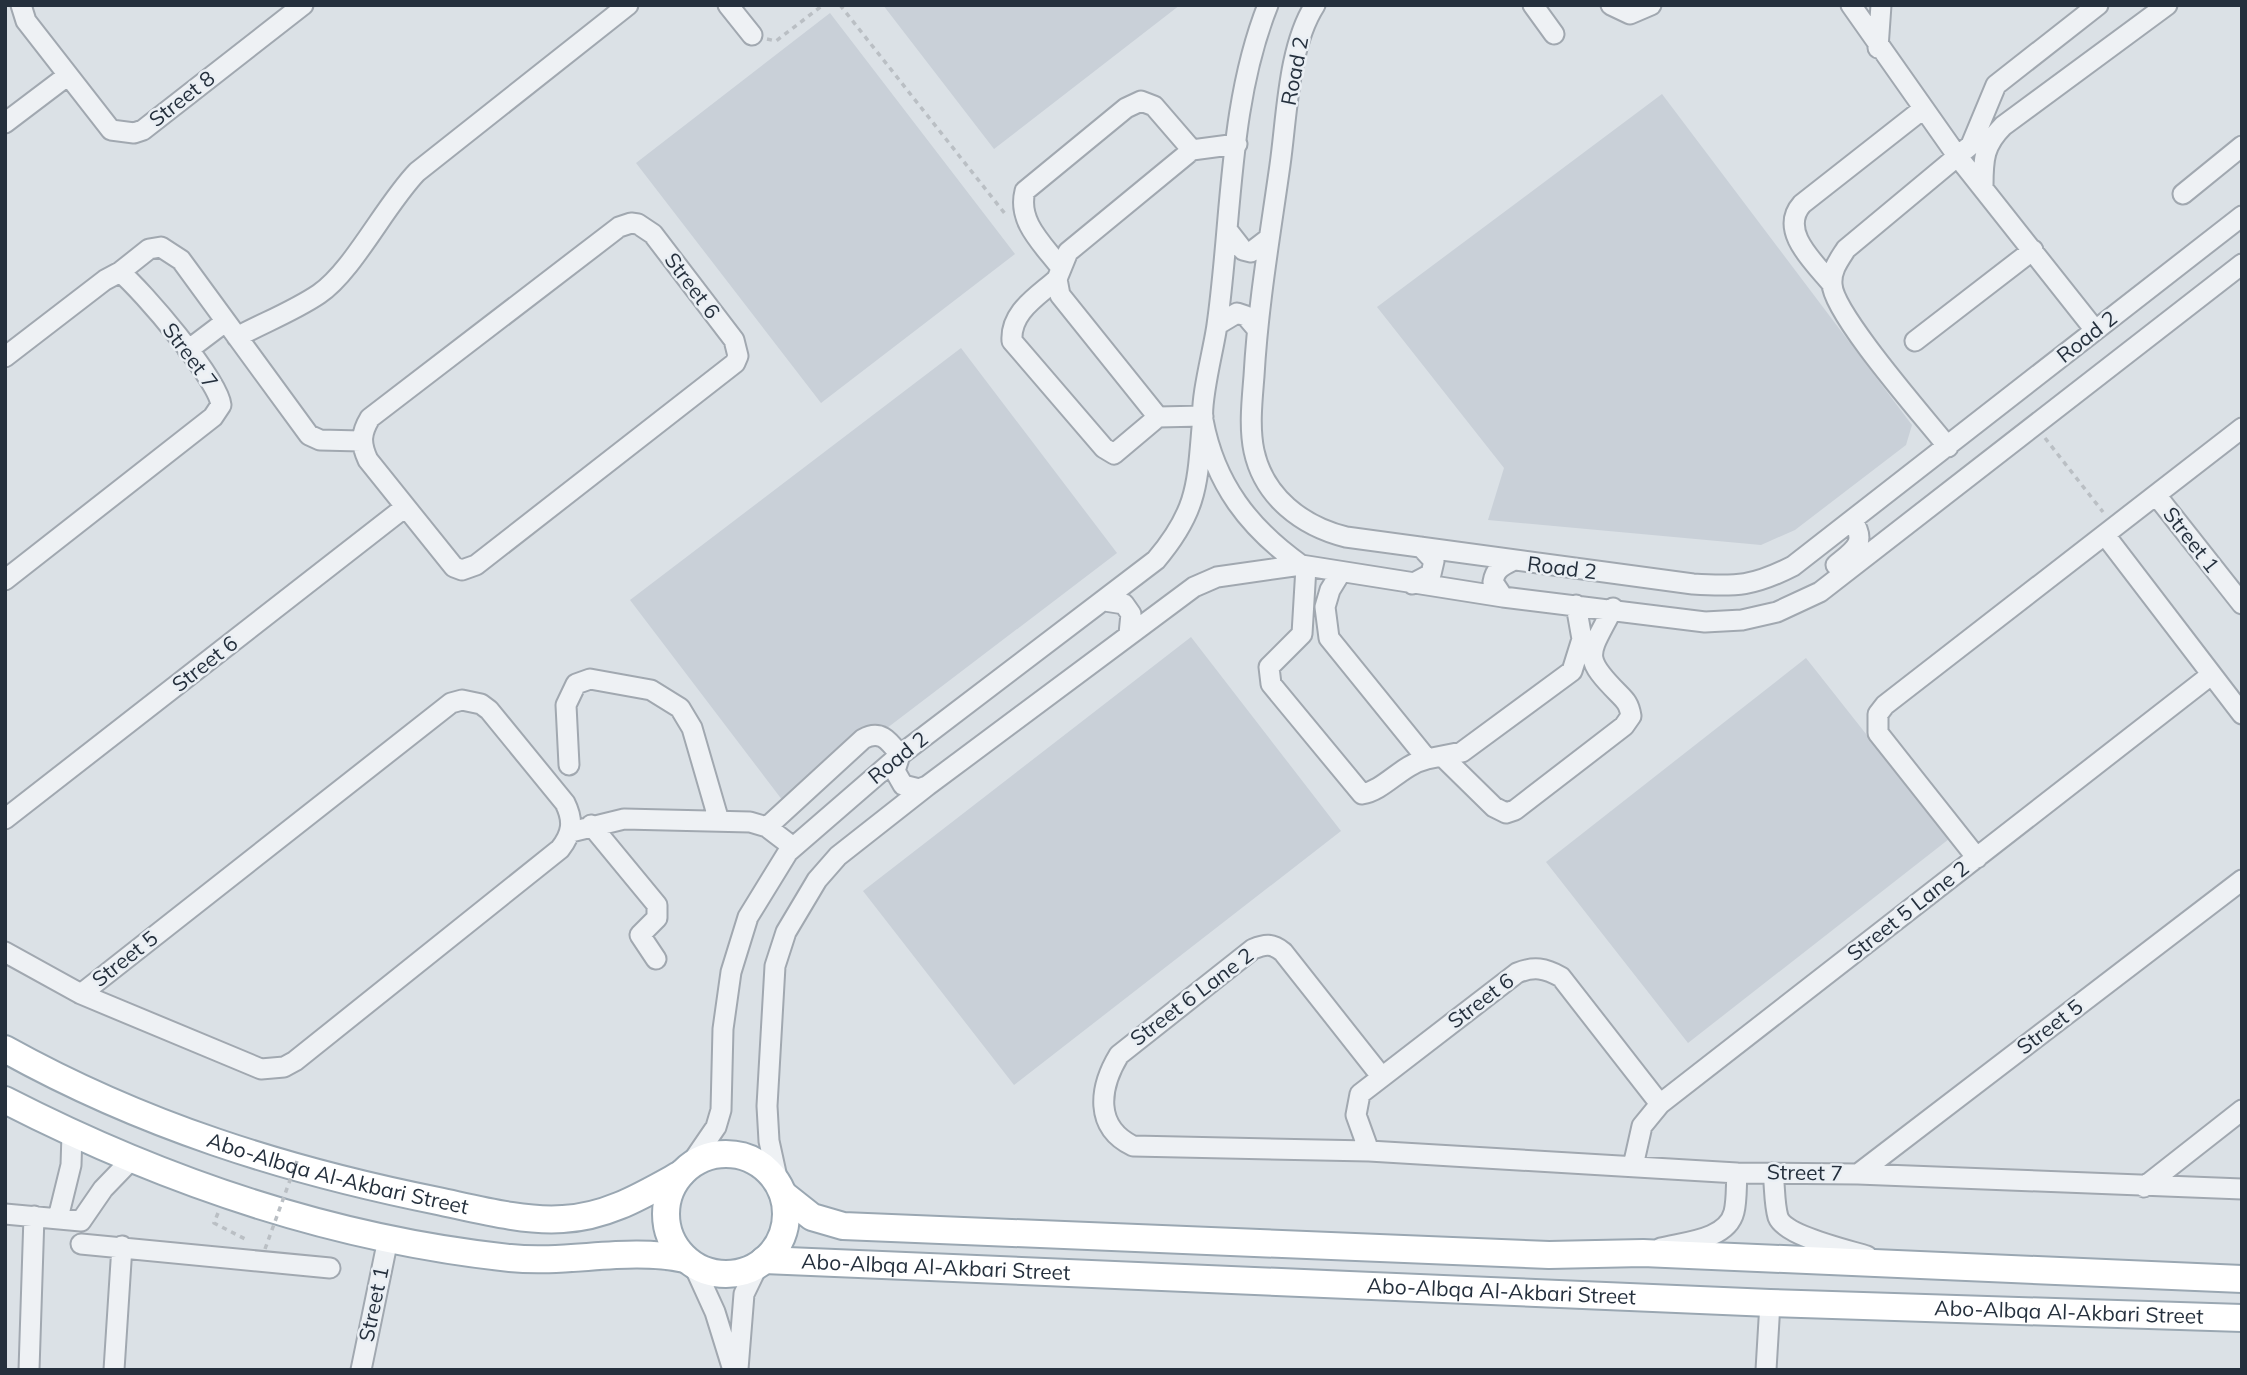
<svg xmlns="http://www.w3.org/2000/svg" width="2247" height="1375" viewBox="0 0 2247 1375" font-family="Mulish,sans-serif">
  <rect width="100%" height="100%" fill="#dbe1e6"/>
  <path fill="#c9d0d8" d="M883 5H1180L994 149Z
    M830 13 1015 254 821 403 636 163Z
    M1662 94 1912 425 1906 445 1795 530 1761 545 1488 520 1504 468 1377 307Z
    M961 348 1117 553 786 805 630 600Z
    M1191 637 1341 831 1014 1085 863 891Z
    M1806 658 1949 839 1688 1043 1546 862Z"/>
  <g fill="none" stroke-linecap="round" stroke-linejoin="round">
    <defs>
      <path id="minor" d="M21 5 26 21 111 130 134 133 143 130 303 5
        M728 5 752 35
        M1268 5C1228 105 1232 220 1217 325 1214 348 1200 399 1203 420 1215 484 1249 528 1301 565L1503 597 1705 622 1742 620 1777 612 1820 592 2242 264
        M1315 5C1288 47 1287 116 1280 165 1270 236 1258 305 1254 376 1252 401 1249 427 1254 451 1264 497 1302 526 1346 537L1693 584C1737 587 1754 586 1793 566L2242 216
        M1533 5 1554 34
        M1611 5 1630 14 1651 5
        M1851 5 1958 157 2095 330
        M1878 48 1881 5
        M5 123 67 76
        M1983 186C1983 159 1984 145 2003 126L2167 5
        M2183 194 2242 146
        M631 223 638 224 653 234 734 340 738 356 735 363 476 565 462 570 454 567 368 460C360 443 361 433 370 418L619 227Z
        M1229 232 1243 250 1251 252 1268 239
        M1061 268C1043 244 1017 222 1025 191L1126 108 1141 101 1154 106 1192 150
        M1057 279C1037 297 1010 312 1012 341L1104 448 1114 454 1158 417
        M1832 284C1815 263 1778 231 1802 204L1923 109
        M1217 325 1237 313 1246 316 1257 329
        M237 337C263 323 294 311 319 294 353 271 385 205 417 172L628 5
        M1915 341 2033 250
        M188 350 225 322
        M5 357 105 280 120 272 149 249 161 247 181 260 309 435 320 440 361 441
        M1948 447C1925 418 1833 314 1832 284 1831 270 1839 260 1846 249L1971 145 1996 85 2098 5
        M2156 495 2242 604
        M2105 535 2242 714
        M1836 565C1854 550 1868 543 1852 520
        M1306 567 1302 634 1269 667 1271 684 1362 794C1385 790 1401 765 1427 759
        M1341 572 1330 590 1325 607 1329 638 1427 759 1462 752 1572 671 1582 639 1576 605
        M5 580 213 417 221 405C218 379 142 290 120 272
        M1412 584 1431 574 1434 561 1421 547
        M1503 597 1493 582C1495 570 1500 567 1512 561
        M1105 601 1124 604 1131 614 1129 634
        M462 700 481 704 489 710 565 803C574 821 572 834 560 849L295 1061 284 1067 261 1069 81 994 451 703Z
        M1442 756 1494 807 1506 813 1515 810 1624 726 1631 716C1629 704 1626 701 1618 693 1580 655 1590 654 1613 608
        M569 765 566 705 576 684 590 679 651 690 680 708 692 728 719 821
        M5 819 404 508
        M591 825 657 905V918L640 935 656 959
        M767 827 863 739C881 729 889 741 900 755L895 771 903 785 919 789 927 786
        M571 832 624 819 750 822 767 827 793 847
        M1977 858 1878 733V714L1885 705 2242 428
        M5 952 81 994
        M1381 1076 1283 952C1272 943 1265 944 1253 949L1119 1055C1099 1088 1094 1127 1133 1146L1369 1151 1737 1173 1858 1174 2242 1189
        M1369 1151 1356 1115 1360 1094 1517 973C1534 966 1545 968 1561 977L1660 1104
        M690 1165 716 1127 721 1110 723 1029 731 972 748 917 788 852 900 755 1156 560C1200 508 1197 481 1203 416L1158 417 1060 295 1057 279 1068 252 1192 150 1237 144
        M1633 1166 1642 1126 1660 1104 2211 675
        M1773 1173C1775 1187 1774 1203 1778 1217 1785 1236 1848 1250 1867 1256
        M1858 1174 2242 880
        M778 1182 769 1141 767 1106 775 966 786 932 817 880 838 856 927 786 1194 587 1217 577 1301 565
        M2144 1187 2242 1110
        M5 1214 81 1221 103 1189 131 1160
        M58 1218 71 1165 72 1134
        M81 1244 330 1268
        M1661 1248C1684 1242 1727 1240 1734 1212 1737 1200 1736 1185 1737 1173
        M694 1266 715 1312 733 1370
        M738 1369 744 1294 758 1265
        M29 1370 34 1216
        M114 1370 122 1246
        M361 1370 388 1239
        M1766 1370 1770 1303"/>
      <g id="major">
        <path id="s1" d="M5 1049C142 1125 284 1170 438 1201 476 1209 525 1222 563 1219 607 1217 643 1195 681 1174"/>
        <path d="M5 1100C165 1182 331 1239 510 1258 568 1264 627 1247 685 1259"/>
        <circle cx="726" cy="1214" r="60"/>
        <path d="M783 1194 812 1217 843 1226 1549 1255 1643 1253 2242 1279"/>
        <path id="s2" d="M764 1260 1770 1303 2242 1318"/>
      </g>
    </defs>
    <use href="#minor" stroke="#a1a8b0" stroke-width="23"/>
    <use href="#major" stroke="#9aa7b2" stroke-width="30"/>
    <path stroke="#babfc4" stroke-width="3.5" stroke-dasharray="5 5" stroke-linecap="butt" d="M840 5 1006 215
      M767 39 776 41 823 5
      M2045 438 2103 512
      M218 1213 214 1223 247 1240"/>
    <use href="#minor" stroke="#eef1f4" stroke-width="19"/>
    <use href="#major" stroke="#fff" stroke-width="26"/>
    <path stroke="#babfc4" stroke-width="3.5" stroke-dasharray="5 5" stroke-linecap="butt" d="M265 1249 297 1161"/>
  </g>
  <g text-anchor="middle" stroke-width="5" stroke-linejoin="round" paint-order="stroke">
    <g font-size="21" fill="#25303d" stroke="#eaeff4">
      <text transform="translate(1295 71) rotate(-79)" y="7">Road 2</text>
      <text transform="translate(182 99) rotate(-38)" y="7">Street 8</text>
      <text transform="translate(692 286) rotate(53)" y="7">Street 6</text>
      <text transform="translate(2087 337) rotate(-38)" y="7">Road 2</text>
      <text transform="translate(190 356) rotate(53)" y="7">Street 7</text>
      <text transform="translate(2191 540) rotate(52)" y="7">Street 1</text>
      <text transform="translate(1562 568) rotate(7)" y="7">Road 2</text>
      <text transform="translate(205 664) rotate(-38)" y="7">Street 6</text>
      <text transform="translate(898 758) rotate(-39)" y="7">Road 2</text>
      <text transform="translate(1908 911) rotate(-38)" y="7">Street 5 Lane 2</text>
      <text transform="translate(125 959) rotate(-38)" y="7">Street 5</text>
      <text transform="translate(1192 997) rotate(-37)" y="7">Street 6 Lane 2</text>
      <text transform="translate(1481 1001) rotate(-37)" y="7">Street 6</text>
      <text transform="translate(2050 1027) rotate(-37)" y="7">Street 5</text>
      <text dy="7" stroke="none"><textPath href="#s1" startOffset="357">Abo-Albqa Al-Akbari Street</textPath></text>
      <text transform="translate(1805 1173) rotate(1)" y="7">Street 7</text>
      <text dy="7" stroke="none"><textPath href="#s2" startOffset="172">Abo-Albqa Al-Akbari Street</textPath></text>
      <text dy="7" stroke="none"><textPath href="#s2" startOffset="738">Abo-Albqa Al-Akbari Street</textPath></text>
      <text transform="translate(374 1304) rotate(-78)" y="7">Street 1</text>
      <text dy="7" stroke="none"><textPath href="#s2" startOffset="1306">Abo-Albqa Al-Akbari Street</textPath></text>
    </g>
  </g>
  <rect width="2247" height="1375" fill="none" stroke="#25303d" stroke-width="14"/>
</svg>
